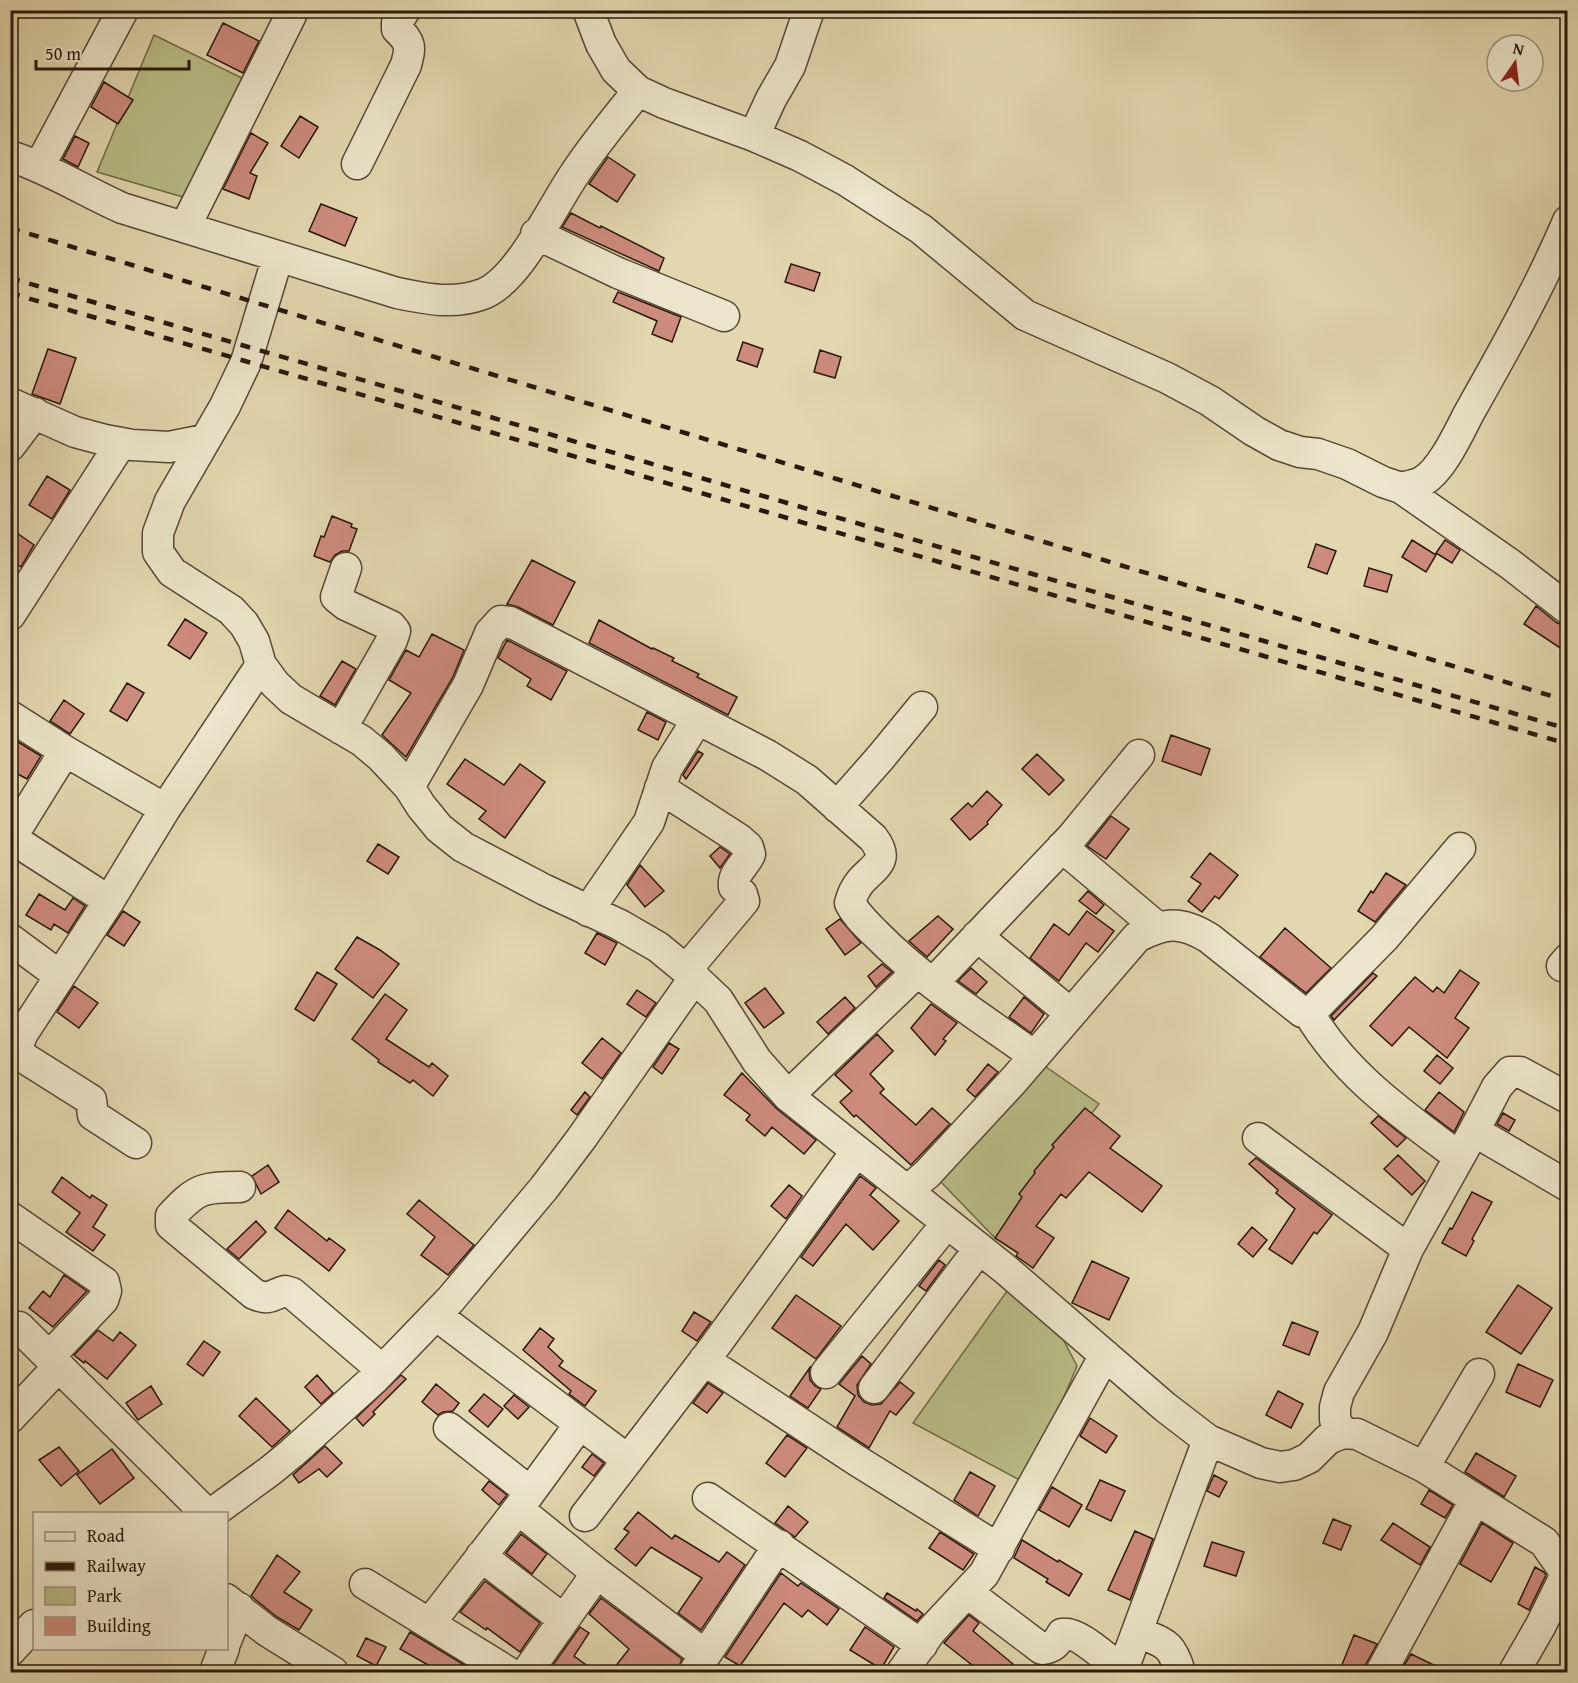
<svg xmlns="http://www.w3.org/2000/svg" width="1578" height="1683" viewBox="0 0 1578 1683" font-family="'Gentium Book Plus',serif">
  <rect width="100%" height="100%" fill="#e2d7af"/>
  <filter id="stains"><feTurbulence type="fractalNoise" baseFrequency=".00333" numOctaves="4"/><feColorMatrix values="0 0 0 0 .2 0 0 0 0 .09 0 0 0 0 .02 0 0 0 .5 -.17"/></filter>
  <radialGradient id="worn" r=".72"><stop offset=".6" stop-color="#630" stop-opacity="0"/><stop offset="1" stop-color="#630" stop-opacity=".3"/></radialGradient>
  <path fill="#b9bd87" stroke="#726a4a" stroke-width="1.5" d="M154 35 242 78 190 199 97 172Z
    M1039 1062 1099 1104 995 1238 939 1180Z
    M1007 1291 1062 1337 1077 1366 1027 1484 913 1423Z"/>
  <path fill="#cd8b7d" stroke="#2a180d" stroke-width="1.5" d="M223 23 259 41 243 73 207 55Z
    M104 82 133 100 118 124 91 107Z
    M300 116 318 127 299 158 281 146Z
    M251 133 268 143 250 173 257 176 249 199 223 189Z
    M75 136 89 143 78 167 63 159Z
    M608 157 635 175 617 202 589 184Z
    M321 204 357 218 345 246 309 231Z
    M571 213 600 228 601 226 664 258 659 271 562 227Z
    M791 264 820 273 814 291 785 282Z
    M618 292 681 317 672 342 652 334 657 321 613 302Z
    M743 342 763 349 757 367 737 360Z
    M48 349 76 358 60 404 32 394Z
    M820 350 841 357 835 378 814 372Z
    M47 476 70 490 52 519 29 505Z
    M332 516 352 524 351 527 357 529 349 551H342L335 555 330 562 314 556 321 536 324 537Z
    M17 533 34 545 21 567 10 559V541Z
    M1412 540 1436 555 1426 572 1402 557Z
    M1445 540 1460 550 1452 563 1436 553Z
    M1316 544 1336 551 1327 574 1308 567Z
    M532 560 575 582 553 625 518 607 507 604Z
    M1369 568 1392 575 1387 592 1364 586Z
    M1536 606 1557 623 1568 626V653L1524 624Z
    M185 619 207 633 190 659 168 645Z
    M599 620 652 649 653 648 674 658 672 661 699 674 697 677 737 697 728 715 589 643Z
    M432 634 464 650 453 677 406 757 382 735 411 693 389 680 406 650 419 657Z
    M507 640 567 671 551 700 527 686 531 679 498 658Z
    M342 661 356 669 335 705 320 696Z
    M127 683 144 693 127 721 110 711Z
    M64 700 84 714 70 734 50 721Z
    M647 712 666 722 658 740 638 730Z
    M1171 735 1210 749 1201 775 1162 761Z
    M10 737 41 756 27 779 10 770Z
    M698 751 703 754 686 779 683 775Z
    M1037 754 1064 780 1049 795 1022 769Z
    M465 759 504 785 520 764 545 782 505 838 479 819 486 811 447 784Z
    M987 791 1002 805 987 822 988 824 970 840 951 819 968 803 972 807Z
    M1111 816 1129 829 1106 859 1087 846Z
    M378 844 399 857 388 874 367 861Z
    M720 847 730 854 720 868 710 856Z
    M1210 853 1238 875 1219 899 1215 896 1202 912 1188 901 1201 884 1191 877Z
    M640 865 664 891 645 907 627 885Z
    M1386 873 1406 885 1375 922 1358 911 1371 891 1373 893Z
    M1088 891 1104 905 1096 914 1079 901Z
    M39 894 65 910 73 898 85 906 68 933 54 924 51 930 26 915Z
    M123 911 140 922 124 946 107 935Z
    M1087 911 1114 931 1098 952 1086 943 1059 981 1030 958 1054 924 1069 935Z
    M938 916 953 929 927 957 909 941Z
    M840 919 861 943 845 955 826 929Z
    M1285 928 1331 968 1306 993 1260 957Z
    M597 933 617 943 605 965 585 953Z
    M357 937 380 950 399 964 373 998 335 969Z
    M882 964 892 972 876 987 868 976Z
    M971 968 987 982 976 994 958 981Z
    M1460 970 1479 983 1455 1018 1469 1028 1447 1058 1409 1027 1392 1046 1370 1026 1415 977 1433 992 1437 987 1444 993Z
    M317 972 337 984 314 1021 295 1009Z
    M1373 973 1377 976 1334 1020 1331 1016Z
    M74 986 98 1003 79 1028 57 1012Z
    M765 988 784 1013 764 1028 745 1003Z
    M637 990 656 1003 646 1017 627 1004Z
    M385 994 407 1010 386 1039 429 1067 432 1063 448 1076 433 1096 413 1080 410 1083 378 1062 379 1060 352 1039Z
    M845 997 855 1008 828 1034 817 1022Z
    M1024 997 1044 1014 1031 1033 1009 1017Z
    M931 1004 957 1023 943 1039 946 1041 935 1055 911 1028Z
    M877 1034 893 1051 870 1074 884 1089 880 1093 916 1125 932 1108 950 1124 911 1165 856 1115 854 1117 840 1102 852 1091 835 1075Z
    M602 1038 621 1053 602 1079 582 1063Z
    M669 1043 679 1049 662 1074 653 1067Z
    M1437 1055 1453 1068 1440 1084 1424 1071Z
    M988 1064 998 1072 975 1097 967 1090Z
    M742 1073 777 1109 816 1140 804 1154 772 1127 765 1136 746 1120 750 1115 724 1095Z
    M585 1092 590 1097 577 1115 571 1110Z
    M1439 1092 1464 1112 1454 1132 1425 1110Z
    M1085 1108 1120 1136 1110 1148 1162 1186 1142 1212 1089 1172 1066 1198 1061 1194 1036 1226 1054 1238 1033 1268 1016 1256 1018 1253 995 1238 1022 1197 1019 1194 1035 1173 1034 1171 1054 1147 1052 1145Z
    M1503 1113 1515 1120 1509 1131 1497 1124Z
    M1378 1116 1406 1138 1397 1147 1371 1123Z
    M1398 1155 1425 1181 1412 1195 1384 1169Z
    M1256 1158 1332 1215 1317 1234 1314 1232 1292 1264 1269 1249 1295 1209 1276 1193 1278 1190 1249 1164Z
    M268 1165 279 1182 261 1194 252 1176Z
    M860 1176 876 1188 870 1195 899 1221 873 1250 846 1224 813 1266 801 1257Z
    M62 1177 90 1198 92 1195 107 1205 93 1227 105 1235 93 1251 66 1232 80 1213 52 1192Z
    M789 1185 802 1196 786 1219 771 1206Z
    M1472 1192 1492 1202 1472 1239 1474 1241 1466 1256 1442 1243 1450 1228 1452 1229Z
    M419 1200 474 1245 448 1275 421 1255 435 1237 407 1214Z
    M288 1210 327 1241 329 1238 345 1250 329 1271 275 1228Z
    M256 1221 266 1232 239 1259 227 1249Z
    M1252 1227 1267 1240 1253 1257 1238 1244Z
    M939 1260 945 1265 926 1291 919 1286Z
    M1092 1261 1129 1278 1109 1320 1072 1303Z
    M64 1275 87 1291 53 1327 29 1308 43 1291 50 1297Z
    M1518 1285 1552 1308 1521 1354 1486 1332Z
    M796 1295 841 1326 816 1359 772 1328Z
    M694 1312 711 1322 697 1341 682 1331Z
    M1292 1322 1318 1332 1309 1355 1283 1345Z
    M540 1328 554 1339 548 1347 563 1361 559 1366 596 1391 585 1406 569 1394 571 1391 523 1350Z
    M98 1330 113 1341 120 1332 136 1345 107 1379 85 1361 84 1363 74 1355Z
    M204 1341 220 1352 203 1376 187 1364Z
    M862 1356 871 1364 857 1385 858 1395 864 1402 872 1405 881 1404 900 1382 914 1393 896 1415 890 1411 869 1448 837 1427 855 1396 839 1384Z
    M1518 1364 1553 1380 1540 1407 1506 1392Z
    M811 1366 809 1371 810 1380 815 1386 821 1389 808 1408 790 1396Z
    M317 1375 333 1393 321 1404 305 1387Z
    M401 1375 406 1379 373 1412 375 1414 363 1426 356 1418Z
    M708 1383 723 1393 707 1413 693 1403Z
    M436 1384 459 1403 453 1411 443 1412 438 1415 422 1402Z
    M151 1386 162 1404 138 1420 126 1403Z
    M1278 1391 1303 1404 1291 1428 1266 1415Z
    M484 1394 503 1409 488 1427 469 1411Z
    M514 1395 529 1407 518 1419 504 1406Z
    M256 1398 290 1431 272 1447 239 1416Z
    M1090 1418 1117 1436 1106 1453 1080 1436Z
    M787 1435 807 1448 785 1477 766 1463Z
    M325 1446 342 1463 327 1477 319 1469 299 1483 293 1475Z
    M59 1447 79 1471 61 1486 39 1460Z
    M112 1449 134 1478 100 1504 77 1475Z
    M1476 1453 1516 1476 1504 1497 1465 1472Z
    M592 1454 604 1463 594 1476 582 1467Z
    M970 1472 995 1486 978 1516 954 1500Z
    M1214 1475 1227 1482 1219 1497 1207 1491Z
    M1100 1480 1125 1491 1111 1521 1086 1509Z
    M489 1481 507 1495 499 1505 482 1490Z
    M1052 1487 1082 1505 1069 1527 1039 1510Z
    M1429 1490 1453 1505 1445 1518 1421 1504Z
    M788 1506 808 1522 795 1537 775 1523Z
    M638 1512 672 1539 675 1535 719 1562 727 1552 745 1565 701 1630 678 1613 702 1578 651 1547 636 1566 615 1549 629 1532 624 1529Z
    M1333 1519 1351 1526 1341 1550 1323 1543Z
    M1393 1523 1430 1547 1420 1565 1381 1540Z
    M1482 1523 1513 1543 1491 1582 1460 1564Z
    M1135 1531 1153 1539 1130 1600 1108 1590Z
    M940 1532 974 1554 963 1570 929 1548Z
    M521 1534 547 1554 532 1574 506 1553Z
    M1022 1540 1058 1562 1059 1560 1082 1574 1069 1596 1046 1582 1048 1579 1014 1558Z
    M1212 1542 1244 1552 1236 1576 1204 1566Z
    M277 1555 300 1572 284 1592 312 1610 299 1630 277 1617 251 1596Z
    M1535 1567 1544 1572 1546 1575 1529 1610 1518 1604Z
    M781 1573 798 1586 801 1583 839 1609 827 1625 808 1610 802 1617 784 1603 740 1666 725 1657Z
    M485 1581 540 1623 520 1652 487 1628 486 1630 460 1612Z
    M887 1593 916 1611 917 1609 923 1614 917 1621 884 1598Z
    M601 1598 682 1659 677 1672H611L629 1649 589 1614Z
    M969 1615 979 1623 973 1631 1013 1664 1006 1672H981L944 1643Z
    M580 1627 589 1633 574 1656 596 1672H554L550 1669Z
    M865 1627 894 1647 881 1669 850 1650Z
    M410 1632 476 1672H440L400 1649Z
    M1354 1635 1377 1644 1366 1664 1364 1672H1339Z
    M366 1638 386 1647 376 1666 357 1656Z
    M1411 1654 1448 1672H1400Z"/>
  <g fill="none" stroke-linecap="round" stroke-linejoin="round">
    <defs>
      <path id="minor" d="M588 10 601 44 616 70 638 91 664 103 754 136 800 156 845 180 921 229 1025 315 1167 378 1210 401 1254 431 1279 445 1300 452 1318 454 1347 464 1383 482 1401 488 1510 564 1568 609
        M754 136 771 99 790 66 809 10
        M10 156C50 169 84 191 122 208L397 293C426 299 454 305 483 294 519 280 552 207 574 175 593 146 616 118 638 91
        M357 164 406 65C411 46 411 43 397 29V22L405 10
        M39 167 123 10
        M185 227 291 15
        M536 234 618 273 724 316
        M278 256 246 362 225 406 170 501 158 533V552L172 572 231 610 244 624 254 641 261 665 275 684 291 699 362 741 381 757 409 787 421 806 439 828 463 847 545 890 620 925 658 947 686 970 718 1000 757 1061 788 1096 1005 1269 1165 1407 1208 1440 1261 1463 1280 1467 1294 1465 1309 1458 1328 1439 1343 1433 1357 1434 1424 1467 1544 1542 1568 1576
        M10 403 75 432 105 440 132 445 169 447 204 440
        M10 446 35 413
        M1401 488C1408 486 1417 485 1423 481 1442 470 1459 432 1469 413 1504 351 1540 287 1568 221
        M10 615 121 443
        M10 716 65 751 165 809
        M341 729 392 640 395 631 391 626 346 605 336 597 346 568
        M65 751 11 838 109 901
        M409 787 468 685 490 633 501 621 510 622 767 755 807 780 873 838C890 860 876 865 861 881 856 887 852 895 850 903 856 915 866 924 876 934 922 981 980 1017 1033 1055
        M660 788 739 839 748 847 750 854C745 866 732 873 734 887L742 894 744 901 686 970
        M837 807 881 757 922 707
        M1062 847 1157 927
        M588 911 649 822 667 768 697 720
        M977 936 1070 1013
        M10 939 60 976
        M1562 966 1568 959
        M933 983 1072 837 1139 755
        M1308 1012C1346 1076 1401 1113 1459 1157
        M788 1096 917 972
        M1474 1131 1497 1087 1510 1072H1520L1568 1098
        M1258 1138 1408 1249
        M136 1143 93 1115 91 1100 26 1059 18 1052V1045L23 1033 109 901 165 809 261 665
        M240 1187C203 1187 197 1188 171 1216V1225L254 1294C271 1301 270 1295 285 1291L292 1293 382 1370
        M907 1191 927 1174 1014 1080 1137 937C1166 922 1181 921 1209 938L1302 1012 1313 1010 1384 938 1460 848
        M10 1217 104 1282 106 1291 103 1300 49 1357
        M436 1315 628 1460
        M19 1327 207 1514
        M704 1360 856 1460 999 1549
        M826 1373 947 1223
        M874 1388 979 1249
        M10 1418 59 1366
        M580 1424 518 1509 597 1573 705 1655
        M449 1428 529 1491
        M1343 1433 1335 1420V1407L1339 1392 1373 1332 1408 1249 1474 1131 1568 1186
        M1424 1467 1479 1374
        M708 1498 922 1645
        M211 1514 270 1471 292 1453 374 1379 451 1299 544 1188 581 1139 695 977
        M585 1516 712 1350 856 1152
        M481 1556 564 1620
        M365 1584 508 1672
        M968 1593 1042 1649C1053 1648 1057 1643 1062 1634 1076 1631 1101 1654 1113 1663L1119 1666 1125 1664 1208 1440
        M226 1599 267 1631 333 1672
        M430 1623 518 1509
        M1138 1632C1165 1644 1171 1642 1180 1672
        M226 1641 239 1608
        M10 1651 34 1625
        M215 1672 224 1648
        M527 1672 597 1573
        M694 1672 779 1545
        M902 1672 931 1631 984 1574 1105 1355
        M1381 1672 1475 1500
        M1514 1672 1541 1625 1566 1574"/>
    </defs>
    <use href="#minor" stroke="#584836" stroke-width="33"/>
    <use href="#minor" stroke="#ece5cb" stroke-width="30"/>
    <path stroke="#2a180d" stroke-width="4.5" stroke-dasharray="10 10" stroke-linecap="butt" d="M10 228 1568 701
      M10 278 1568 729
      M10 293 1568 744"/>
  </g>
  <rect width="1578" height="1683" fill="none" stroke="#e2d7af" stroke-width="36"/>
  <rect x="12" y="12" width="1554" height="1659" fill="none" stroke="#2a180d" stroke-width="3"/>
  <rect x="18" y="18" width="1542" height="1647" fill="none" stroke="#2a180d" stroke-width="1.5"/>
  <rect x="33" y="1512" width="195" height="138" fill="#ece5cb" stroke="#9e937f" stroke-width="1.5"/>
  <rect x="45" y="1532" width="30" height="9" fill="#ece5cb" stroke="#9e937f" stroke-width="1.5"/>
  <text x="87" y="1542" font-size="18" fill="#2a180d">Road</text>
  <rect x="45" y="1562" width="30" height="9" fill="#2a180d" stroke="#9e937f" stroke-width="1.5"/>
  <text x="87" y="1572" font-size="18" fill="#2a180d">Railway</text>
  <rect x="45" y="1587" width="30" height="18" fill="#b9bd87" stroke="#9e937f" stroke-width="1.5"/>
  <text x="87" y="1602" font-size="18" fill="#2a180d">Park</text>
  <rect x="45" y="1617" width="30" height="18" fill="#cd8b7d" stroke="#9e937f" stroke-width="1.5"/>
  <text x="87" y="1632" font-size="18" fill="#2a180d">Building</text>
  <g transform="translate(1515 63) rotate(14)"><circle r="28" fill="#ece5cb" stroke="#9e937f" stroke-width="1.5"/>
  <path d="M0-4.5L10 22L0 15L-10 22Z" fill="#8f2418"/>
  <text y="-9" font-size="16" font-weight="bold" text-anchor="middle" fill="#2a180d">N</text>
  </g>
  <path d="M36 60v9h153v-9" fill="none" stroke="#2a180d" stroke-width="3"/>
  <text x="45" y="60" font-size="18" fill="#2a180d" stroke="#ece5cb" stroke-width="4.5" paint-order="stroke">50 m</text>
  <rect width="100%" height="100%" filter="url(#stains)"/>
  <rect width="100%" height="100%" fill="url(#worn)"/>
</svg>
